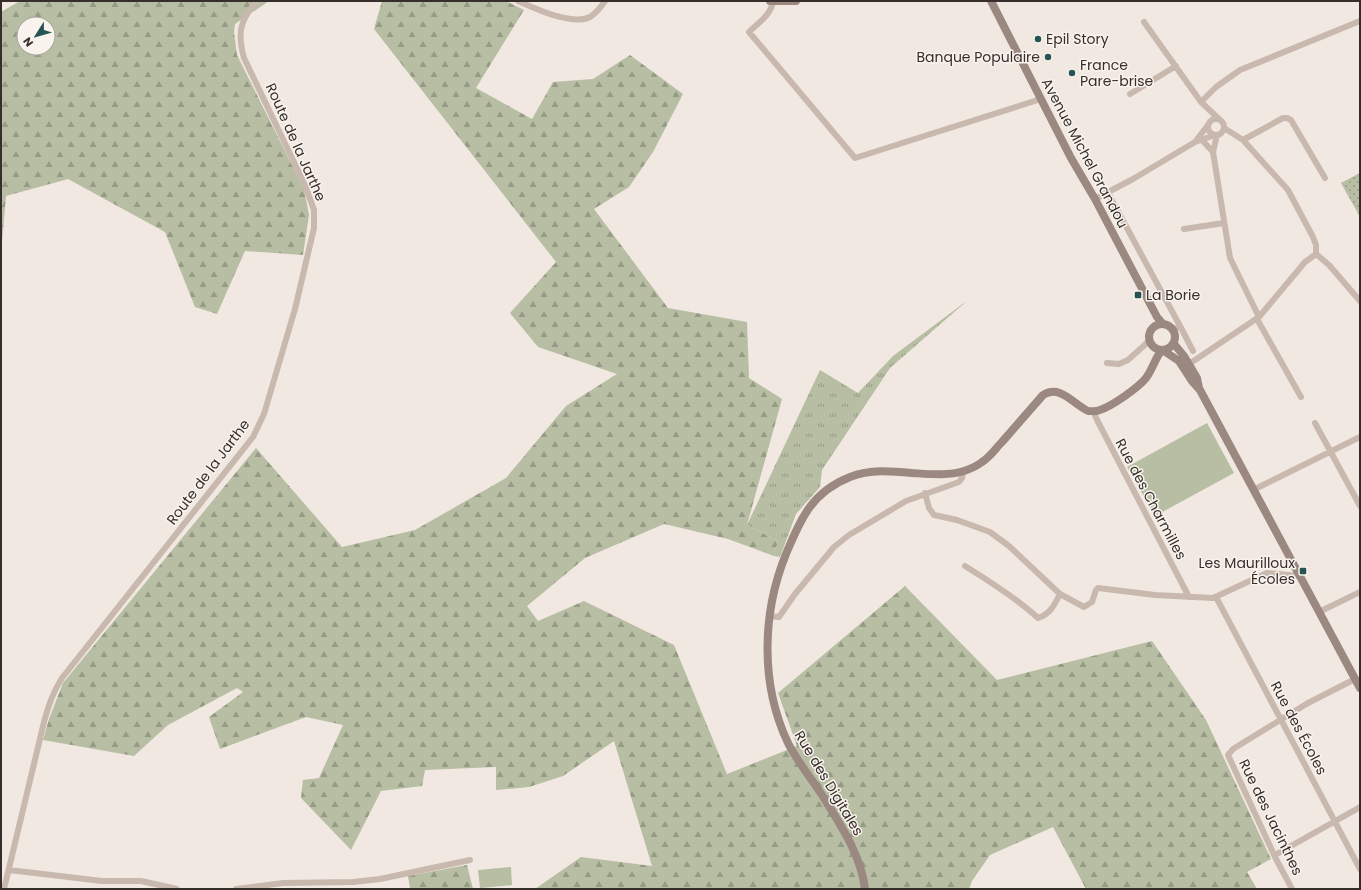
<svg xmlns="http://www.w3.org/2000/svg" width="1361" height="890" viewBox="0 0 1361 890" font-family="Poppins,sans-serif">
  <defs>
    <pattern id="grass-tufts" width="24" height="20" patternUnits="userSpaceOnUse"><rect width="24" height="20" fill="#b7bea3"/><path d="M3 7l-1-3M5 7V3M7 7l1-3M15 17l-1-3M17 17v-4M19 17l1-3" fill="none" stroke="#969b85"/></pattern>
    <pattern id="forest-firs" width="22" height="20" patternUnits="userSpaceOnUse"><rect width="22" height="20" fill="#b7bea3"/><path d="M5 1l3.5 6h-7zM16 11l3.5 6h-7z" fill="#969b85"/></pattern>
    <pattern id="garden-dots" width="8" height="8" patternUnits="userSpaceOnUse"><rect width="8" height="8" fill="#b7bea3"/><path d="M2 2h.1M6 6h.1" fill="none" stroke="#969b85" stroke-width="1.8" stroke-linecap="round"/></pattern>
  </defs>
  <rect width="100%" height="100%" fill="#f1e8e1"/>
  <path fill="url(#grass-tufts)" d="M968 300 890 368 822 470 820 487 796 514 780 557 774 556 778 541 747 525 820 370 858 393 893 356Z"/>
  <path fill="url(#forest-firs)" fill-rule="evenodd" d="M20 1H269L235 24 234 32 237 55 304 189 309 215 303 255 245 251 217 314 195 307 165 232 68 179 6 196 1 254V12ZM24 24H48V48H24Z
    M382 1H506L524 10 476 88 532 119 553 82 593 79 630 55 683 94 653 152 629 187 594 209 668 308 747 322 749 378 782 399 747 525 778 541 774 556 728 539 664 524 585 558 527 606 538 621 584 601 674 645 727 774 797 746 778 693 905 586 997 680 1152 641 1206 720 1271 859 1247 872 1257 889H1086L1053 827 990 855 972 881 969 889H535L581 857 652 866 614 741 563 776 529 787 496 790V767L425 770 422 786 381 791 351 850 301 798 303 780 319 778 343 725 306 717 220 749 209 717 243 692 237 688 168 725 134 756 43 740 49 719 63 683 256 448 342 547 415 530 506 478 566 406 617 374 538 347 510 313 556 262 374 29Z
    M467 865 473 889H410L408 876Z"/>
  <path fill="#b7bea3" d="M1207 423 1234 473 1155 516 1127 467Z
    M511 867 512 885 480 888 478 870Z"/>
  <path fill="url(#garden-dots)" d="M1360 173V217L1341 183Z"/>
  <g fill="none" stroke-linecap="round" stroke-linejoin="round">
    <path stroke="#c8b8ae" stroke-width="6" d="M518 1C536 9 572 26 590 17 596 13 601 7 605 1
      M773 1C772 14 757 24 749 32L855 158 1041 99
      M1144 22 1201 102 1220 120
      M1130 94 1176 66
      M1201 102 1216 87 1240 70 1360 21
      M1208 127a8 8 0 1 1 16 0a8 8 0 1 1-16 0Z
      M1208 125 1195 142 1215 135
      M1224 128 1243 140 1288 190 1313 237 1316 245V254
      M1202 140 1213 152 1217 135
      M1243 140 1283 118H1287L1291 120 1325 178
      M1213 152 1230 258 1259 317
      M1108 193 1180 326 1173 330
      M1095 199 1133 179 1195 142
      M1184 229 1224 223
      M1316 254 1329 265 1360 301
      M1257 319 1301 397
      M1180 326 1193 351
      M1107 363 1119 364 1128 360 1149 341
      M1187 363 1189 364 1259 317 1305 262 1316 254
      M1094 412 1096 418 1189 597
      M1315 423 1360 506
      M1253 490 1360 437
      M925 493 929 508 934 515 957 520 990 532 1009 546 1060 594 1084 607 1092 602 1096 590 1098 588 1155 595 1213 598 1267 573 1299 576
      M965 566C991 582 1016 598 1038 618 1050 614 1054 606 1060 594
      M1216 597 1360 869
      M1319 612 1360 592
      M769 616 779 617 795 594 834 547 849 535 906 501 959 482 962 478 963 472
      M1275 855 1360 807
      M9 870 102 881H141L177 889
      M4 889 44 722C48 706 53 692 62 678L253 437 264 414 295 309 314 228V210L305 185 244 58C237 33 240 20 257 1
      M236 889 283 883 353 882 380 879 470 860
      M1292 889 1276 859 1228 755 1233 749 1308 703 1355 679"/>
    <path stroke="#9b8880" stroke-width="8" d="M770 1H796
      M991 1 1071 158 1095 199 1157 317 1163 324
      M1149 337a13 13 0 1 1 26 0a13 13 0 1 1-26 0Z
      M1174 344 1184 356 1197 378 1199 388
      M1164 351 1179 361 1192 381 1200 390 1360 688
      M865 889C861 855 840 824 822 795 811 778 797 761 788 743 760 684 762 613 786 554 801 518 812 492 850 477 870 469 891 471 912 473 929 474 948 476 964 471 970 469 977 466 982 462 990 457 995 449 1002 442 1015 427 1029 411 1043 395 1060 384 1073 404 1088 411 1092 411 1096 412 1100 410 1112 406 1138 388 1146 378 1152 370 1155 359 1161 351"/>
  </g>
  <g fill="#265454" stroke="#f9f3ed" stroke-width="1.5">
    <circle cx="1038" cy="39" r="4"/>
    <circle cx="1048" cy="57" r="4"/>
    <circle cx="1072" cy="73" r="4"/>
    <rect x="1134" y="291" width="8" height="8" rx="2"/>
    <rect x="1299" y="567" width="8" height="8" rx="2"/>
  </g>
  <g text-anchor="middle" stroke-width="3" stroke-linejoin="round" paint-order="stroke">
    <g font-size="14" fill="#372e2c" stroke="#f9f3ed" text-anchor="start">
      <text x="1046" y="44">Epil Story</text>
      <text x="1040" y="62" text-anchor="end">Banque Populaire</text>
      <text x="1080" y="70">France<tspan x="1080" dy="16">Pare-brise</tspan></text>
      <text x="1146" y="300">La Borie</text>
      <text x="1295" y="568" text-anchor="end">Les Maurilloux<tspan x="1295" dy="16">Écoles</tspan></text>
    </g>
    <g font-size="14" fill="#372e2c" stroke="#f9f3ed">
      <text transform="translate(296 142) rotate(66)" y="5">Route de la Jarthe</text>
      <text transform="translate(1085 153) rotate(62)" y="5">Avenue Michel Grandou</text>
      <text transform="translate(208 472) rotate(-53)" y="5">Route de la Jarthe</text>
      <text transform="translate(1151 499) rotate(62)" y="5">Rue des Charmilles</text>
      <text transform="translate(1299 728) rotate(62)" y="5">Rue des Écoles</text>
      <text transform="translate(829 783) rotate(59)" y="5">Rue des Digitales</text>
      <text transform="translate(1271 817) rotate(64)" y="5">Rue des Jacinthes</text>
    </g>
  </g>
  <rect width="1361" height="890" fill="none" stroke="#372e2c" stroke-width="4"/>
  <g transform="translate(36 36) rotate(233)"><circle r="19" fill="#f9f3ed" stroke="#aba4a0"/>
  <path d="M0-3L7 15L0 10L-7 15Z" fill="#265454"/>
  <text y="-6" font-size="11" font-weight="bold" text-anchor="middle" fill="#372e2c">N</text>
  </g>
</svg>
